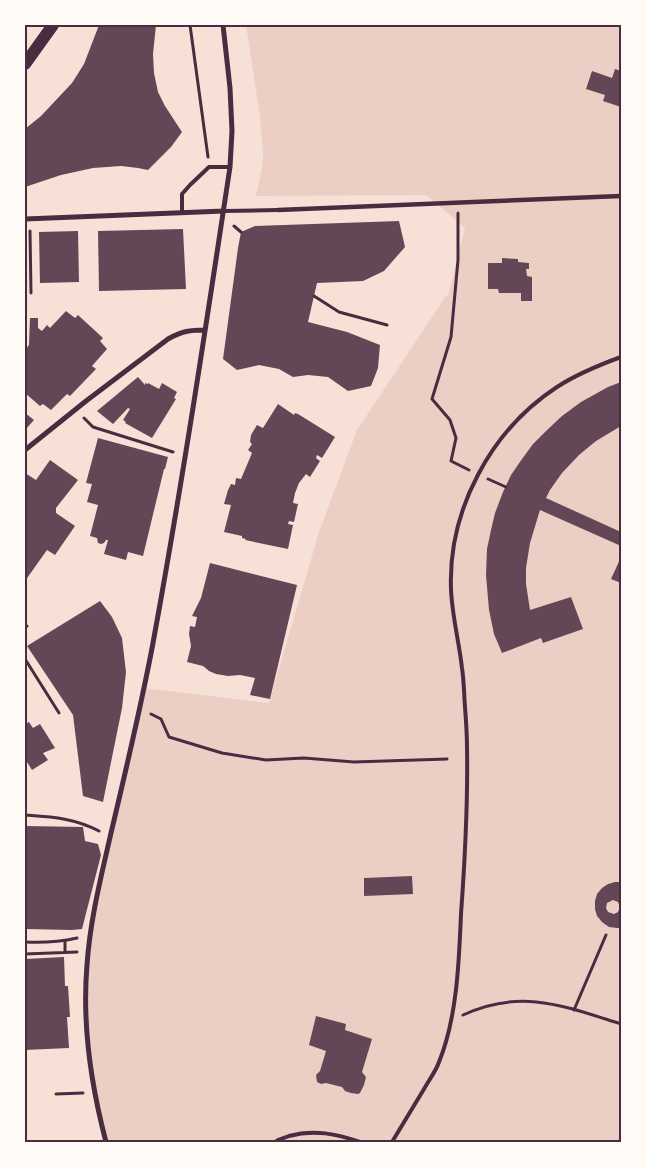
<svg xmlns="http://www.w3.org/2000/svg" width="646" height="1167" viewBox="0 0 646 1167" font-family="Helvetica,sans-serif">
  <rect width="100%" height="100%" fill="#f7e1d7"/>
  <path fill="#ebcfc5" d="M246 25H621V1142H106L100 1120 86 1015 92 920 144 688 269 703 319 532 357 430 446 296H448L465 228 426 195 256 196 262 167 263 153 260 117Z"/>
  <path fill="#644757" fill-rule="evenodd" d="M99 25H156L153 54 154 73 158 92 165 106 182 132 171 147 148 170 138 168 121 166 93 168 61 175 25 187V129L41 116 72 83 84 64Z
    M615 69 621 71V107L603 101 605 95 586 89 592 71 612 78Z
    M399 221 405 247 384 271 363 281 317 283 308 322 347 332 380 345 378 368 371 386 348 391 328 377 308 375 293 377 279 369 259 365 237 370 223 359 238 248 241 232 255 226Z
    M183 229 186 289 99 291 98 231Z
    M78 231 79 282 40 283 39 232Z
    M502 258 518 259V262L529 263V269H526L527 276 532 277V301H521V293H499L498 289H488V263H502Z
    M66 311 75 318 78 315 103 338 100 341 107 349 92 366 96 369 70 396 67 394 51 410 43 404 40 406 25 393V350L29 345 30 318H38V328L42 331 47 325 50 328Z
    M138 377 145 385V383L148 384V383L159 389 162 383 177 392 174 398 176 399 152 438 125 423 126 422 123 420 130 409 128 408 113 424 97 411Z
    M621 382V426L596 441 579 455 562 473 550 490 546 498 621 532V546L540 510 530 543 526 568V584L530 610 571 597 583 629 543 643 541 638 502 653 494 634 489 610 486 575 487 549 491 530 495 513 503 492 511 475 522 459 533 444 546 431 562 416 581 402 608 387Z
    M278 404 294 415 295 413 298 414 335 437 322 458 317 455 316 458 320 461 310 477 306 474 299 483 295 493 293 503 298 504 294 522 289 521 288 524 293 525 288 549 245 540 246 539 242 538V536L224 532 231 505 224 504 228 490 231 484 235 485 236 478 241 479 252 453 248 450 252 444 250 442 251 435 257 425 263 428Z
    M25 413 34 420 25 430Z
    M98 438 168 457 165 469H164L143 556 128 552 126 560 104 554 108 540H106L104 543 101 544 98 543 97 538 90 536 98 505 87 502 92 484 86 483Z
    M50 460 78 480 56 508V513L75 526 55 555 47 550 25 581V473L36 480Z
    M621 557V583L611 579Z
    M210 563 297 585 270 699 250 695 255 678 240 675 228 676 216 674 209 671 203 666 187 662 191 646 189 634 190 626 195 627 197 617 192 616 201 598Z
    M100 601 112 617 122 638 126 672 122 708 103 802 83 796 73 715 27 646Z
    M29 722 33 728 40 724 55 748 43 753 48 760 32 770 27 762 25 764V724Z
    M25 826 83 827 85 841 98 844 101 855 82 929 72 930 25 929Z
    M412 876 413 894 364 896V878Z
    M615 882H621V928H617L609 927 602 922 597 916 595 909V901L597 894 602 888 608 884ZM613 900 618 902 620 907 618 912 614 914 608 912 606 908 607 903Z
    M64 957 65 986H68L70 1017H67L69 1048 25 1050V959Z
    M316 1016 346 1024 345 1030 372 1039 362 1072 366 1077 364 1085 360 1093 358 1094 351 1093 345 1091 342 1087 326 1083 321 1084 317 1082 316 1075 320 1071 326 1051 309 1045Z"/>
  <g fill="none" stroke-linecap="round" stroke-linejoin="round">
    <path stroke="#4a2c40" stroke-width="3" d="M190 25 208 157
      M458 213V260L451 337 432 399 450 420 456 438 451 461 469 470
      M234 226 241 232
      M30 231 31 293
      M314 296 339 312 387 325
      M84 418 93 427 173 452
      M488 479 506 487
      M25 628 27 626
      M25 659 59 713
      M151 714 161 719 169 737 222 753 266 760 304 758 354 762 447 759
      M25 815C52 817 74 818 99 831
      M65 941V952
      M25 942C43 943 59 942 77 938
      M25 954 77 952
      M574 1010 606 935
      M463 1015C521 988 564 1006 621 1024
      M56 1094 83 1093"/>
    <path stroke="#4a2c40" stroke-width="4" d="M224 211 278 210
      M182 213V194L190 185 209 167H230
      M275 1142C279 1139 284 1138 289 1136 314 1129 337 1134 360 1142
      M392 1142C403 1124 413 1107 424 1089 429 1080 436 1071 439 1062 457 1018 459 962 461 914 465 859 468 803 467 747 467 734 466 720 465 707 464 694 464 681 462 668 459 641 452 616 451 589 448 510 491 430 557 387 577 374 599 365 621 357"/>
    <path stroke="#4a2c40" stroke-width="4.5" d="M278 210 621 196"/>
    <path stroke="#4a2c40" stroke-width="5" d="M25 219 224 211
      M25 450 86 401 168 339C182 331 190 330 205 330
      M106 1142C91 1085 82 1024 87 965 90 920 101 877 111 833 126 770 141 707 153 643 182 485 206 326 230 167L232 131 230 88 223 25"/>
    <path stroke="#4a2c40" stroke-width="12" d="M25 64 53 25"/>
  </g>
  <rect width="646" height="1167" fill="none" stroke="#fffaf5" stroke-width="52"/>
  <rect x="26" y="26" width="594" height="1115" fill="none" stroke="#4a2c40" stroke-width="2"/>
</svg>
